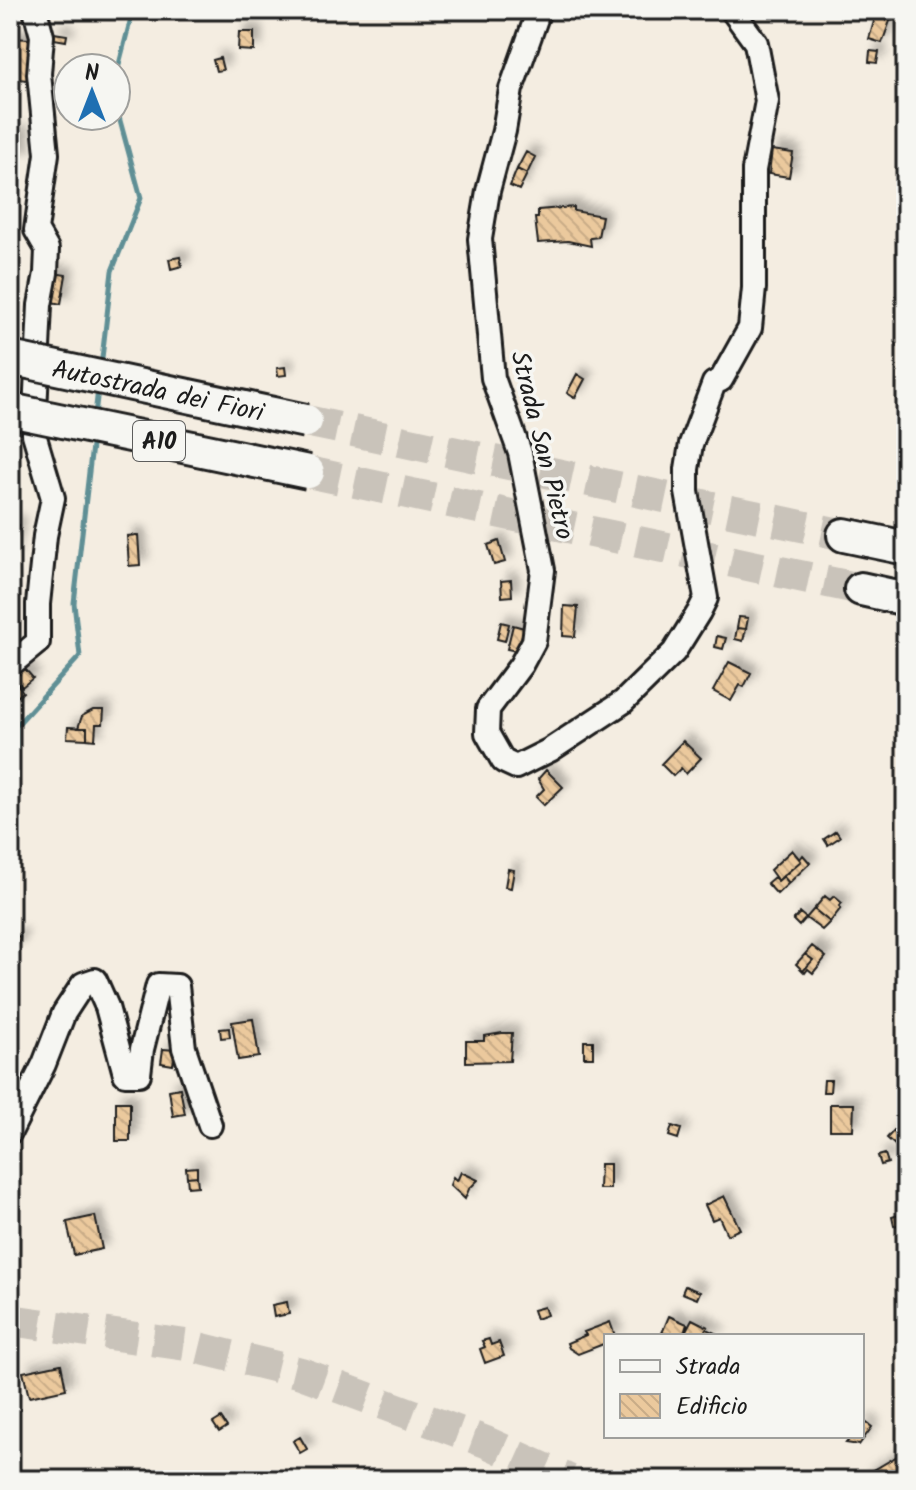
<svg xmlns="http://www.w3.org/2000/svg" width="916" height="1490" viewBox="0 0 916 1490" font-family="Kalam,sans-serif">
  <defs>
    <pattern id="building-back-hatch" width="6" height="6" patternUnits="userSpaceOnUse" patternTransform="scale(2)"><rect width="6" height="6" fill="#ebc99d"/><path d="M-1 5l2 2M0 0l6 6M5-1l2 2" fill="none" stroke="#c9ac87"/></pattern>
    <filter id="shadow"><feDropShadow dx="7" dy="-7" stdDeviation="4" flood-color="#0004"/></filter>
  </defs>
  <rect width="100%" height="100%" fill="#f4ede1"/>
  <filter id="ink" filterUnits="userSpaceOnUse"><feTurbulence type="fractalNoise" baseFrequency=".0125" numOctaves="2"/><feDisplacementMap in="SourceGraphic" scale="16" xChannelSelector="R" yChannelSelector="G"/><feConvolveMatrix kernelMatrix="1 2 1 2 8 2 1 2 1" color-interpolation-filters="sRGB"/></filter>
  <g filter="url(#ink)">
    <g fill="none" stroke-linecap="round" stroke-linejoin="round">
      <path stroke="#5f8f95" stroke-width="5" d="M116 76 133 10
        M101 367 112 271 141 198 116 106
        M95 415 98 389
        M10 845 16 833V726L80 656 74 603 93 437"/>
    </g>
    <path fill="url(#building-back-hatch)" stroke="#1c1c1c" stroke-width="2" filter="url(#shadow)" d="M877 10H893L894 20 890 21 889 12 876 14Z
      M889 12 890 21 882 43 869 39 876 14Z
      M239 32H254V51L238 50Z
      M54 33 67 35 66 41 54 39Z
      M10 38 30 39 27 80 10 78Z
      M870 51 879 52 877 63 869 62Z
      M220 58 223 70 216 71 213 60Z
      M15 133H21V159L14 158 15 153 10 152V137H14Z
      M772 150 793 153 789 177 769 174Z
      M526 152 535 157 527 174 517 169Z
      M517 169 527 174 519 190 510 186Z
      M574 207V211L602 216 598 237 590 238 591 246 568 241 538 243 535 218H538V210Z
      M180 257 182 266 171 269 169 259Z
      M48 272 66 275 61 304 43 300Z
      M285 367 286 375 278 376 277 368Z
      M577 374 585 379 575 398 567 393Z
      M10 522 19 525 10 561Z
      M138 535 140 565 129 566 127 536Z
      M499 541 505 562 494 565 488 545Z
      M511 580 512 596 502 597 501 581Z
      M564 606 578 607 575 637 563 636Z
      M739 617 748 618 746 629 737 628Z
      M501 622 509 624 505 641 497 639Z
      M513 625 524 628 517 651 507 649Z
      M737 628 746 629 743 641 735 639Z
      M717 636 726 638 723 649 715 647Z
      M18 661 33 678 22 687 10 674Z
      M729 662 751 673 744 687 740 685 731 701 713 691Z
      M10 674 23 692 10 703Z
      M93 710H104L103 724H96L95 740 87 739V728H78L82 716Z
      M68 727 87 728V739L67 738Z
      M683 741 701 758 686 774 681 768 673 776 661 764Z
      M546 770 563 787 544 805 536 797 544 789 538 779Z
      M836 831 840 837 828 845 824 839Z
      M792 850 801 861 778 881 770 870Z
      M803 855 810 863 789 883 783 876 801 861 800 859Z
      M508 869 514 870 511 888 505 887Z
      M783 876 789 883 777 894 767 883 774 877 778 881Z
      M825 896 830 900 834 896 842 903 839 906 841 908 830 922 814 909Z
      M814 909 830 922 822 930 806 918Z
      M800 913 806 918 799 926 793 920Z
      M14 935 20 937 17 949 10 948Z
      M812 946 826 957 813 973 808 969 805 973 803 971 813 960 805 954Z
      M805 954 813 960 803 971 796 964Z
      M253 1019 259 1057 238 1060 232 1022Z
      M229 1028 230 1037 221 1038 220 1029Z
      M502 1033H512L510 1061 466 1062V1041H484V1036Z
      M584 1041H593V1057H584Z
      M163 1049 175 1050 173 1065 161 1063Z
      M824 1080H831L830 1092H823Z
      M180 1088 185 1114 173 1116 169 1090Z
      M116 1102H130V1141H116Z
      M830 1104H854L853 1130H830Z
      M672 1126 681 1129 678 1139 669 1136Z
      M896 1128 904 1135 895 1145 887 1138Z
      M885 1154 888 1163 881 1165 878 1156Z
      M600 1164H610V1189H599Z
      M197 1167V1176L187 1177 186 1168Z
      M461 1172 478 1180 469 1189 465 1199 450 1185 453 1177 457 1181Z
      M197 1176 198 1186 188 1187 187 1177Z
      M724 1196 740 1229 727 1235 719 1217 712 1220 705 1205Z
      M899 1215 901 1224 894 1226 892 1217Z
      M95 1216 102 1249 74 1255 67 1222Z
      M685 1286 700 1292 697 1299 682 1293Z
      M287 1302 289 1314 274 1317 272 1305Z
      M544 1307 547 1315 536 1319 533 1310Z
      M669 1316 687 1324 683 1336 662 1333Z
      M692 1319 708 1327 706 1329 717 1334V1336H683Z
      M610 1322 615 1336H606V1343L578 1354 569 1348 567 1343 586 1335 584 1332Z
      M489 1339 491 1345 499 1342 504 1356 485 1363 480 1349 485 1347 482 1341Z
      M61 1364 66 1389 29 1397 23 1372Z
      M221 1418 227 1427 219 1432 213 1423Z
      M864 1421 872 1427 859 1445 846 1443 852 1436H862Z
      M300 1437 307 1449 300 1453 293 1441Z
      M899 1455 906 1466V1479L866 1480 864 1476Z"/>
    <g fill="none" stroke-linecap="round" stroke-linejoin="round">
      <path stroke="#c9c3ba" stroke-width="32" stroke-dasharray="32 16" stroke-linecap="butt" d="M306 421 844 535
        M308 472 861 589
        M10 1320 186 1345 301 1373 486 1442 569 1480"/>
      <defs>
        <path id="minor" d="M539 10 511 89 504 131 488 191 480 239 493 378 520 453 543 570 534 641 521 665 488 709 487 733 503 761 516 767 550 750 623 702 674 652 699 612 706 598 687 492V469L691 444 714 383 721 380 750 328 754 288V170L767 101 756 43 732 10
          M10 665 38 642V604L45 536 53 498 34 434 40 305 46 273 47 249 36 230 47 154 39 74 42 36 35 10
          M10 1132 44 1064 64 1013 83 984 95 980 107 1007 125 1074H139L142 1049 158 985 177 986 184 1048 210 1125"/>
        <path id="highway" d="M844 535 906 548
          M861 589 906 599"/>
      </defs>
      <use href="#minor" stroke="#1c1c1c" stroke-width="28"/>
      <use href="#highway" stroke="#1c1c1c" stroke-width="38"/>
      <use href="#minor" stroke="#f6f6f2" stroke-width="22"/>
      <use href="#highway" stroke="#f6f6f2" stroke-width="32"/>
      <defs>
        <path id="highway-bridge" d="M10 358 306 421
          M10 410 308 472"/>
      </defs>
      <use href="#highway-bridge" stroke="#1c1c1c" stroke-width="38" stroke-linecap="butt"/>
      <use href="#highway-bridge" stroke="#f6f6f2" stroke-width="32"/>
    </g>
  </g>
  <g text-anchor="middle" stroke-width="7" stroke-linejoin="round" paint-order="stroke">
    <rect fill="#f6f6f2" stroke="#5d5d5c" stroke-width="2" x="133" y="421" width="52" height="40" rx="6"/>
    <g font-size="24" font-weight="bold" fill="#1c1c1c">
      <text x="159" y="449">A10</text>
    </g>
    <g font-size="26" fill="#1c1c1c" stroke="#f6f6f2">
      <text transform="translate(158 390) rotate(12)" y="9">Autostrada dei Fiori</text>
      <text transform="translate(543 445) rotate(76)" y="9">Strada San Pietro</text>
    </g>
  </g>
  <rect width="916" height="1490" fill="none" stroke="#f6f6f2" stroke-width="40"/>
  <rect x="20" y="20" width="876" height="1450" fill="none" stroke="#1c1c1c" stroke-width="3" filter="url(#ink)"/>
  <rect x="604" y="1334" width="260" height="104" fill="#f6f6f2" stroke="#9f9f9c" stroke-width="2"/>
  <rect x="620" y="1360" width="40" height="12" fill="#f6f6f2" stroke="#9f9f9c" stroke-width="2"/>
  <text x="676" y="1374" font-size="24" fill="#1c1c1c">Strada</text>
  <rect x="620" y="1394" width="40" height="24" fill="url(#building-back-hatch)" stroke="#9f9f9c" stroke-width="2"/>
  <text x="676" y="1414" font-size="24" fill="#1c1c1c">Edificio</text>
  <g transform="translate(92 92)"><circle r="38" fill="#f6f6f2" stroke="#9f9f9c" stroke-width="2"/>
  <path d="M0-6L14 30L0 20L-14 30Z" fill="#1f6fb2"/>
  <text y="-12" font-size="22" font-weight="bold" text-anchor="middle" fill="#1c1c1c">N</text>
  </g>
</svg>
